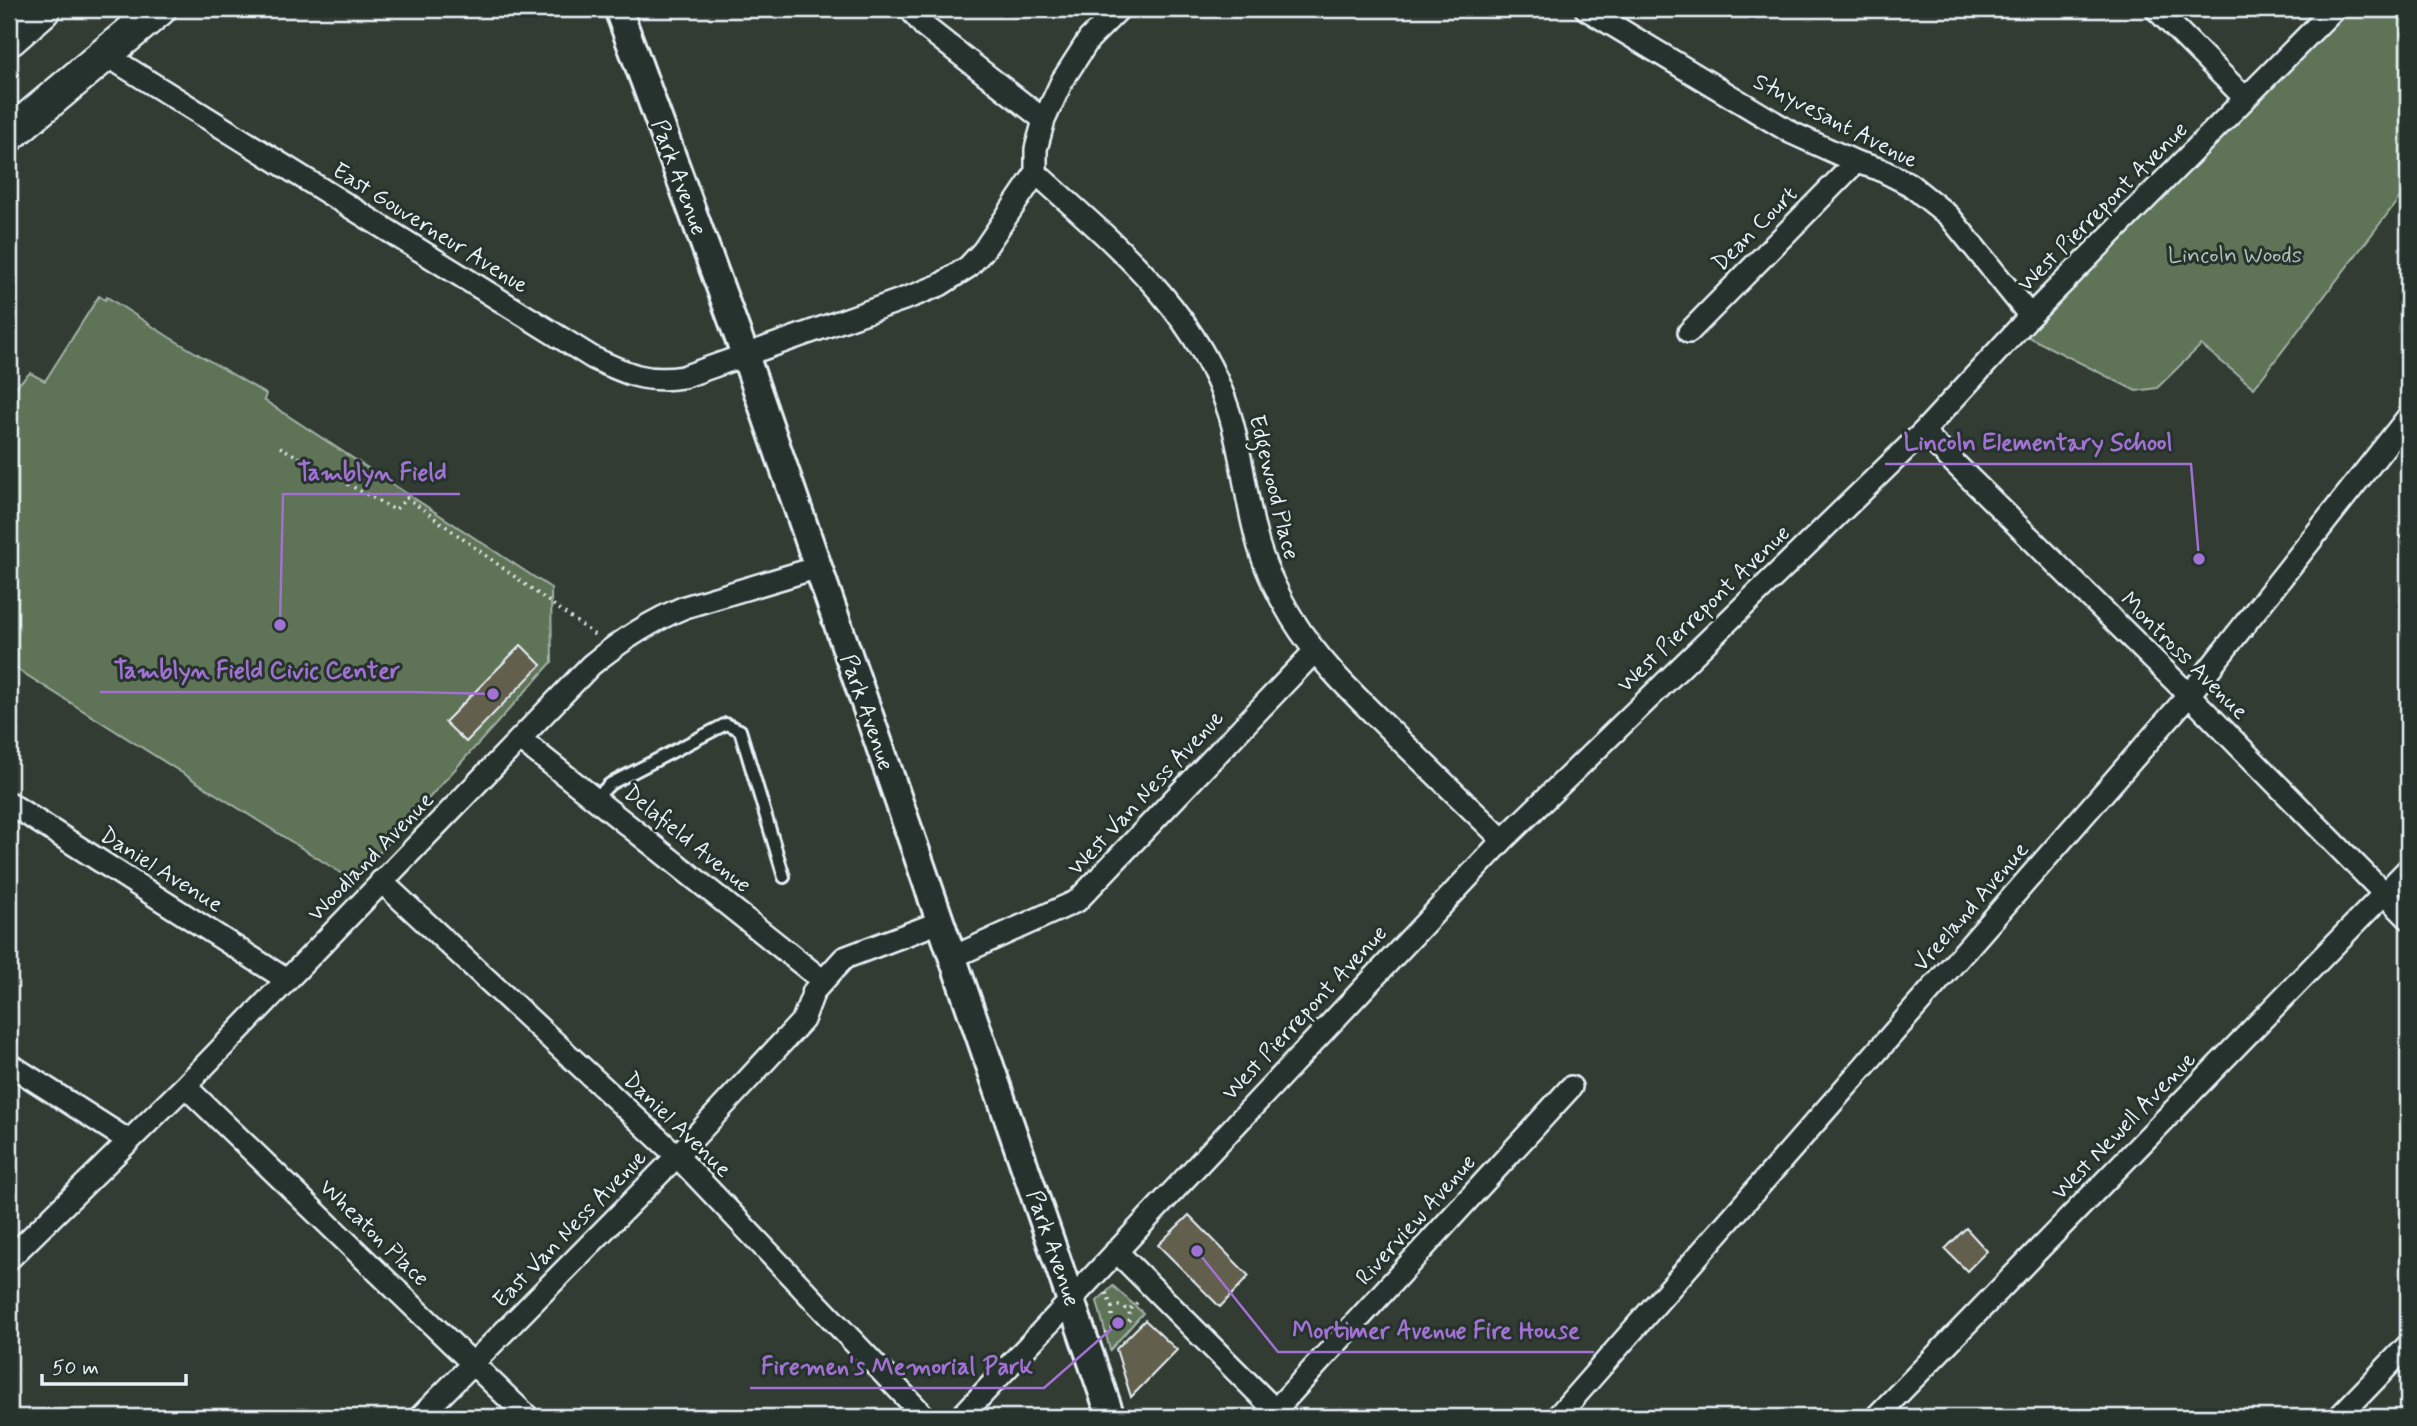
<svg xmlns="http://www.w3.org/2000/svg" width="2417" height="1426" viewBox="0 0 2417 1426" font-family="Mynerve,sans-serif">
  <rect width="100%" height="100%" fill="#323c33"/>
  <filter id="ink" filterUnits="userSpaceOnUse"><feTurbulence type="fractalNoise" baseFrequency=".0143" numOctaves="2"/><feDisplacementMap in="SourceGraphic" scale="14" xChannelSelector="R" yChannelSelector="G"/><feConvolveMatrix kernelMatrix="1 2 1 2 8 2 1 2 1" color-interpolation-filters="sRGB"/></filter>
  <g filter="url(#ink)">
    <path fill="#5e7357" stroke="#a3b2a8" stroke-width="2" d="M2350 9H2408V187L2254 388 2201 345 2157 388 2136 391 2021 333 2040 308Z
      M99 296 105 300 107 297 169 337 266 394 264 400 551 588 552 662 354 881 9 664V393L30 373 45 381Z
      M1113 1286 1143 1313 1110 1350 1097 1301Z"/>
    <path fill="#645e4d" stroke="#e8f1f8" stroke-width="2" d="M521 645 541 665 466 742 445 722Z
      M1189 1215 1249 1276 1220 1307 1158 1245Z
      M1966 1228 1987 1251 1967 1271 1945 1249Z
      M1145 1320 1177 1350 1131 1397 1116 1349Z"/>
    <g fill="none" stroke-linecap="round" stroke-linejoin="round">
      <defs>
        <path id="service" d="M596 798 610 784 726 724 740 730 784 877"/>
        <path id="minor" d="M910 9 924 26 1044 120
          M1586 9 1792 133 1856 162 1879 169 1909 184 1949 216 2030 316
          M2156 9 2245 98
          M106 55 593 358C627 374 646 383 683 377L915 295 940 285 968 267 983 251 1036 173V149L1044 120 1062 81 1089 39 1119 9
          M1036 173C1114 244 1196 308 1229 412 1242 453 1245 495 1256 536 1263 564 1277 593 1292 618 1320 664 1359 699 1397 737 1432 771 1467 805 1503 840
          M1689 332 1856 162
          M1923 432 2189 695 2408 918
          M521 740 822 980
          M9 803 287 980
          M381 881 677 1156 925 1417
          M953 957 1077 901 1315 651
          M9 1064 129 1141
          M185 1086 528 1417
          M1116 1251 1282 1417
          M9 1259 185 1086 591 665C619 642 651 621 685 607L819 567
          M420 1417 677 1156 803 1020 814 991 844 958 940 922
          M961 1417 1503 840 1923 432 2030 316 2334 9
          M1269 1417 1571 1087
          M1557 1417 2189 695 2408 417
          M1876 1417 2408 869
          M2339 1417 2408 1345"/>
        <path id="tertiary" d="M618 9 745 355 1111 1417"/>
        <path id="primary" d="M9 135 159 9"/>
        <path id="motorway" d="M9 37 41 9"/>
      </defs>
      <use href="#service" stroke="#e8f1f8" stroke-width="16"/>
      <use href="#minor" stroke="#e8f1f8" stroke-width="26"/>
      <use href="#tertiary" stroke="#e8f1f8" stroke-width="32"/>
      <use href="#primary" stroke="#e8f1f8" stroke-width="38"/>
      <use href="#motorway" stroke="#e8f1f8" stroke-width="42"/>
      <path stroke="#e8f1f8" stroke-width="3.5" stroke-dasharray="2 5" stroke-linecap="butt" d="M280 447 395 510 407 498 596 636
        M1106 1293 1112 1307 1119 1306 1129 1310 1139 1301
        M1112 1307V1319L1116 1324
        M1106 1334 1116 1324H1126L1130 1319 1129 1310"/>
      <use href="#service" stroke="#26332d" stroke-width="10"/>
      <use href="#minor" stroke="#26332d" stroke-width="21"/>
      <use href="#tertiary" stroke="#26332d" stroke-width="26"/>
      <use href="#primary" stroke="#26332d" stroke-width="33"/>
      <use href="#motorway" stroke="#26332d" stroke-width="37"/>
    </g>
  </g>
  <g text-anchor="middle" stroke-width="6" stroke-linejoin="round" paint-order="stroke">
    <g font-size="23" fill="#e8f1f8" stroke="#26332d">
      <text transform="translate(1836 120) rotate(27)" y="8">Stuyvesant Avenue</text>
      <text transform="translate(680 177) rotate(70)" y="8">Park Avenue</text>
      <text transform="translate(2102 206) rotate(-45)" y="8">West Pierrepont Avenue</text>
      <text transform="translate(431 227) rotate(32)" y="8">East Gouverneur Avenue</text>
      <text transform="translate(1754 228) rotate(-45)" y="8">Dean Court</text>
      <text transform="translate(1275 487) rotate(76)" y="8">Edgewood Place</text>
      <text transform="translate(1703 608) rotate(-44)" y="8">West Pierrepont Avenue</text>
      <text transform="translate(2185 655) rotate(45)" y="8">Montross Avenue</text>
      <text transform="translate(868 712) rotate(71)" y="8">Park Avenue</text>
      <text transform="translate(1145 792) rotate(-47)" y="8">West Van Ness Avenue</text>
      <text transform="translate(688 838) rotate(39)" y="8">Delafield Avenue</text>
      <text transform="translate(370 856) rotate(-46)" y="8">Woodland Avenue</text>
      <text transform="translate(162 869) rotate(32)" y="8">Daniel Avenue</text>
      <text transform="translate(1970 906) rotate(-49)" y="8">Vreeland Avenue</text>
      <text transform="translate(1304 1012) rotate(-47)" y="8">West Pierrepont Avenue</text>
      <text transform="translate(678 1124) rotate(44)" y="8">Daniel Avenue</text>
      <text transform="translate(2123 1125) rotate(-46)" y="8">West Newell Avenue</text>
      <text transform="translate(1415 1219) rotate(-48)" y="8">Riverview Avenue</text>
      <text transform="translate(569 1228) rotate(-46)" y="8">East Van Ness Avenue</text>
      <text transform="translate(375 1232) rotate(44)" y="8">Wheaton Place</text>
      <text transform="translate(1054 1248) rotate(71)" y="8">Park Avenue</text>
    </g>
    <g font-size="23" fill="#b1bfb8" stroke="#26332d">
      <text x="2235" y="262">Lincoln Woods</text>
    </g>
  </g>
  <path fill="none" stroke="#a171d3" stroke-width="2.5" d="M2199 559L2191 464H1885M280 625L283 494H460M493 694L414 692H100M1197 1251L1278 1352H1594M1118 1323L1044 1388H750"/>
  <g fill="#a171d3" stroke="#26332d" stroke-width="2.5">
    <circle cx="2199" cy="559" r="7"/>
    <circle cx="280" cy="625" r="7"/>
    <circle cx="493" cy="694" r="7"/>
    <circle cx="1197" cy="1251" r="7"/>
    <circle cx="1118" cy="1323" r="7"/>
  </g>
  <g font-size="24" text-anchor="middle" font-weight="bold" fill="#a171d3" stroke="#26332d" stroke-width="6" stroke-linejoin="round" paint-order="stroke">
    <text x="2038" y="450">Lincoln Elementary School</text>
    <text x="372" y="480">Tamblyn Field</text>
    <text x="257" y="678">Tamblyn Field Civic Center</text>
    <text x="1436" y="1338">Mortimer Avenue Fire House</text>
    <text x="897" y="1374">Firemen's Memorial Park</text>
  </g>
  <rect width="2417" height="1426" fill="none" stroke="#26332d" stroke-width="35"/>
  <rect x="18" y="18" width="2382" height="1391" fill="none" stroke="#e8f1f8" stroke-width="2.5" filter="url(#ink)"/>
  <path d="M42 1374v10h144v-10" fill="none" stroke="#e8f1f8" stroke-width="3.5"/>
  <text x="52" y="1374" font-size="21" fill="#e8f1f8" stroke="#26332d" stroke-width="5" paint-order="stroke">50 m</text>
</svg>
